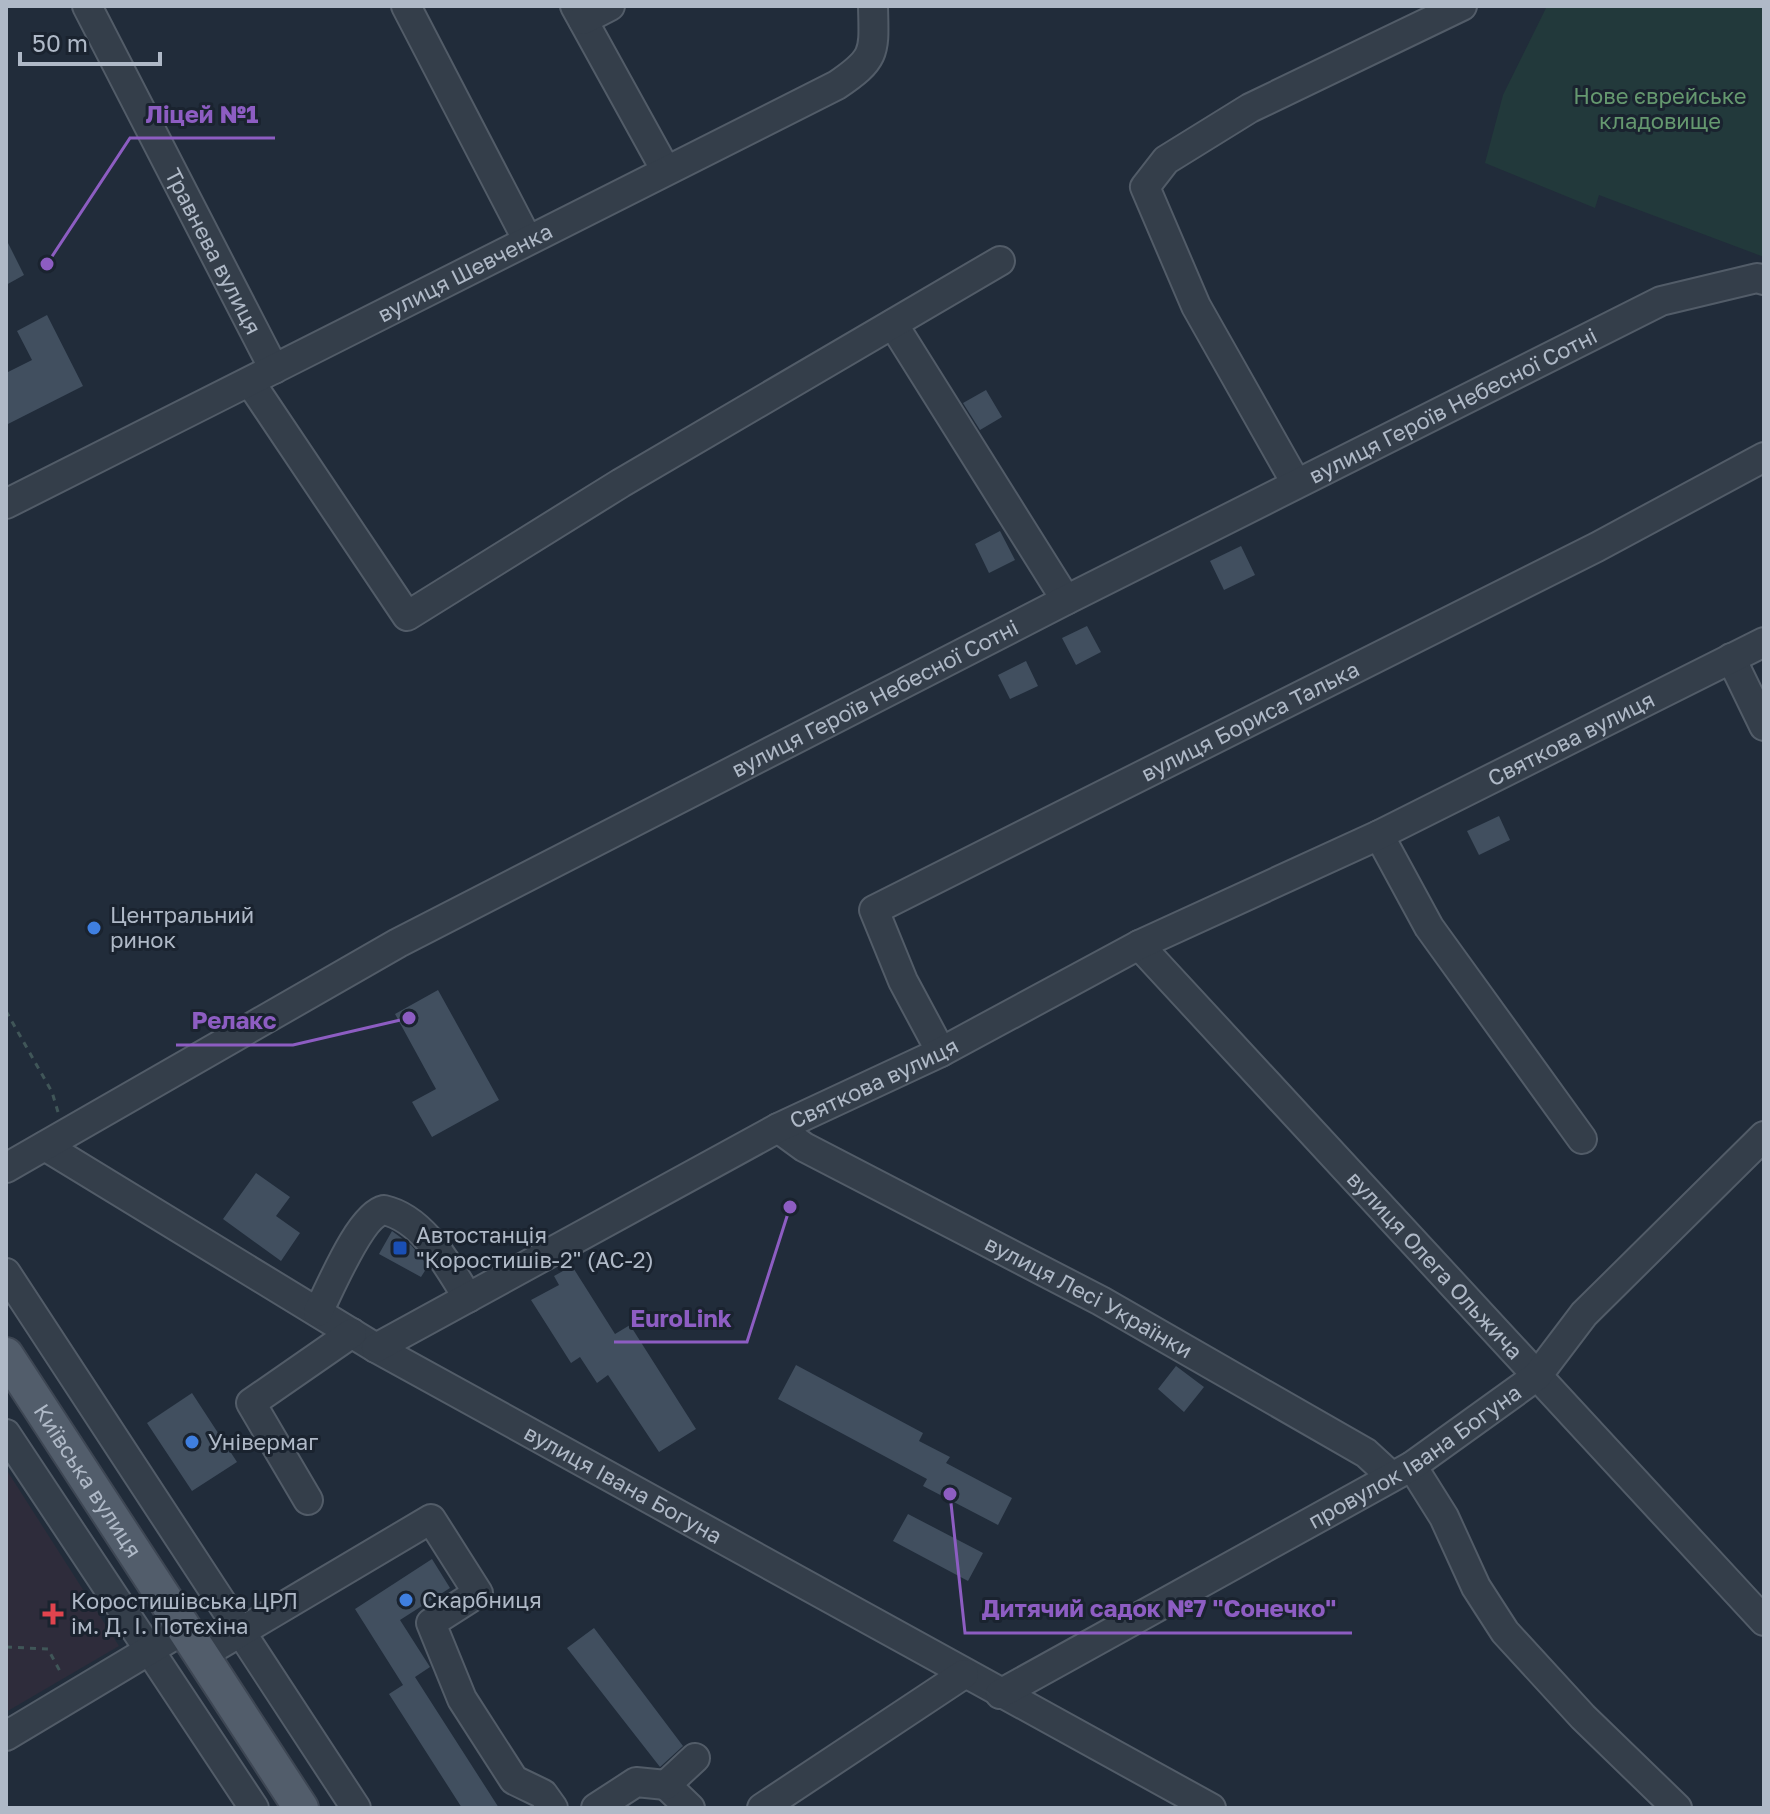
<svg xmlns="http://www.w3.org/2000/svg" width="1770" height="1814" viewBox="0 0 1770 1814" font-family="'Golos Text',sans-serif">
  <rect width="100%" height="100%" fill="#212c3a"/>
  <path fill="#2e2c3b" d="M6 1469 119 1646 6 1712Z"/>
  <path fill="#22393b" d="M1547 6H1764V257L1599 195 1595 208 1485 163 1503 95Z"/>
  <path fill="#414f5f" d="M6 239 24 275 6 285Z
    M47 315 83 386 6 425V373L32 360 17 331Z
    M986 390 1002 417 980 430 963 403Z
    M1000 531 1015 560 989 573 975 544Z
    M1241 546 1255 575 1224 590 1210 561Z
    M1087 626 1101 652 1076 665 1062 638Z
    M1026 661 1038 686 1010 699 998 675Z
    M1499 816 1510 840 1479 855 1467 831Z
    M438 990 499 1100 432 1137 412 1102 436 1089 395 1014Z
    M256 1173 290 1197 276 1216 300 1233 281 1261 223 1219Z
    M392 1231 411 1245 428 1266 421 1277 379 1254Z
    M572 1266 615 1334 630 1325 696 1429 659 1452 608 1375 597 1383 580 1357 571 1363 531 1300 559 1285 554 1276Z
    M796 1365 923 1433 919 1441 950 1457 946 1463 1012 1498 998 1525 923 1486 927 1479 778 1399Z
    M1176 1366 1204 1387 1184 1412 1158 1389Z
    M192 1393 237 1462 192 1491 147 1423Z
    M908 1514 983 1553 968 1581 893 1541Z
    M432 1559 450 1588 400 1620 430 1667 415 1677 499 1808H462L389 1694 403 1685 355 1609Z
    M594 1628 683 1746 660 1767 567 1648Z"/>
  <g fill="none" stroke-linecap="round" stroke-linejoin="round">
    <defs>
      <g id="minor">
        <path id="s1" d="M87 6 274 369"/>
        <path d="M406 6 527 239"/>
        <path d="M575 6 665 169"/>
        <path d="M583 20 610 6"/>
        <path d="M893 324 1066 600"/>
        <path d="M250 382 407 616 621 483 1000 261"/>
        <path d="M1296 483 1196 306 1145 187 1166 160 1250 108 1462 6"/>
        <path id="s2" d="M6 504 837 85C877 58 874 52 873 6"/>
        <path d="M1731 658 1764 726"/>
        <path d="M1379 835 1429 927 1582 1139"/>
        <path id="s3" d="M1139 945 1764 1621"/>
        <path id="s4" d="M941 1052 903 981 874 910 1597 547 1764 457"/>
        <path id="s5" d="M778 1128 804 1147 1101 1301 1366 1453 1391 1476"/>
        <path id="s6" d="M45 1146 376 1348 1211 1808"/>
        <path id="s7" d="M6 1168 398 943 1066 600 1661 301 1757 278 1764 280"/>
        <path d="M6 1273 356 1808"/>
        <path d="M318 1312C330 1289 360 1215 384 1210 424 1219 448 1266 468 1298"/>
        <path id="s8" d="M376 1348 778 1128 941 1052 1139 945 1379 835 1764 642"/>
        <path d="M6 1434 254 1808"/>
        <path d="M1412 1466 1444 1517 1476 1587 1505 1632 1583 1717 1677 1808"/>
        <path d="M308 1500 251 1403 352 1333"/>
        <path d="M200 1656 431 1519 478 1593 431 1623 462 1699 514 1780 543 1794 553 1808"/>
        <path id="s9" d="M1000 1694 1412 1466 1537 1376 1584 1314 1764 1136"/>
        <path d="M6 1736 183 1630"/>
        <path d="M666 1785 690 1808"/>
        <path d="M596 1808 636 1782 666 1785 695 1758"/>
        <path d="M762 1808 964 1674"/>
      </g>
      <g id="major">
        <path id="s10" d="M6 1355 301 1808"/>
      </g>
    </defs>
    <use href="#minor" stroke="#525c68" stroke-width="32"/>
    <use href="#major" stroke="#3e4754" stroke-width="38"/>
    <path stroke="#405658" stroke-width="3" stroke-dasharray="6 6" stroke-linecap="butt" d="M6 1011 52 1092 58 1112
      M6 1647 48 1649 62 1675"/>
    <use href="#minor" stroke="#343e4a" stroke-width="28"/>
    <use href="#major" stroke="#525d6b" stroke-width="34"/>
  </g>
  <g fill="#3f7fe0" stroke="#1a232f" stroke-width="3">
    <circle cx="94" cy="928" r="8"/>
    <circle cx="192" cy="1442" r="8"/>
    <circle cx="406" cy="1600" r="8"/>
  </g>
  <rect fill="#1a4fb4" stroke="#1a232f" stroke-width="3" x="392" y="1240" width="16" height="16" rx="4"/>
  <path fill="#e0444e" stroke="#1a232f" stroke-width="3" d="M49 1602h8v8h8v8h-8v8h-8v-8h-8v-8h8z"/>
  <g text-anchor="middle" stroke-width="6" stroke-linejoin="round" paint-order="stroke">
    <g font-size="22" fill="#65986f" stroke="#1a232f">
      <text x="1660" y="104">Нове єврейське<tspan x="1660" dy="25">кладовище</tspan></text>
    </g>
    <g font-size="22" fill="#afb9c7" stroke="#1a232f">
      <text dy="8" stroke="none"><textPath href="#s1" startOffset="276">Травнева вулиця</textPath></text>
      <text dy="8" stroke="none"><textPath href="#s2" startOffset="514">вулиця Шевченка</textPath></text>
      <text dy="8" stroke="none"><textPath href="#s7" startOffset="1636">вулиця Героїв Небесної Сотні</textPath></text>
      <text dy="8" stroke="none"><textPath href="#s7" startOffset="988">вулиця Героїв Небесної Сотні</textPath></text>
      <text dy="8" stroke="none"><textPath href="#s4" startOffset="578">вулиця Бориса Талька</textPath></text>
      <text dy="8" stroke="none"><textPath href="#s8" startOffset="1342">Святкова вулиця</textPath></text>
      <text dy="8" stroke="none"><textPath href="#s8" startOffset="564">Святкова вулиця</textPath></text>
      <text dy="8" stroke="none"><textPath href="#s3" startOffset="436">вулиця Олега Ольжича</textPath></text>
      <text dy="8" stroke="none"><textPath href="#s5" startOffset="354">вулиця Лесі Українки</textPath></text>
      <text dy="8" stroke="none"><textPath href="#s9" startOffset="478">провулок Івана Богуна</textPath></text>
      <text dy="8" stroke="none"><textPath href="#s10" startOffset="150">Київська вулиця</textPath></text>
      <text dy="8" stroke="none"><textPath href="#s6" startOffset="670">вулиця Івана Богуна</textPath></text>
    </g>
    <g font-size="22" fill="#afb9c7" stroke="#1a232f" text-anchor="start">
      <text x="110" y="923">Центральний<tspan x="110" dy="25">ринок</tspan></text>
      <text x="416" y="1243">Автостанція<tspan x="416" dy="25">"Коростишів-2" (АС-2)</tspan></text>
      <text x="208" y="1450">Універмаг</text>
      <text x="422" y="1608">Скарбниця</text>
      <text x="71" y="1609">Коростишівська ЦРЛ<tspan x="71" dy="25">ім. Д. І. Потєхіна</tspan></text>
    </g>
  </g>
  <path fill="none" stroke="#8d5dc2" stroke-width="3" d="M47 264L130 138H275M409 1018L293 1045H176M790 1207L747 1342H614M950 1494L965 1633H1352"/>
  <g fill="#8d5dc2" stroke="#1a232f" stroke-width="3">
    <circle cx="47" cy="264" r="8"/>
    <circle cx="409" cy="1018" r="8"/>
    <circle cx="790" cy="1207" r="8"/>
    <circle cx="950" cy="1494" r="8"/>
  </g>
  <g font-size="24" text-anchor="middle" font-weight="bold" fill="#8d5dc2" stroke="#1a232f" stroke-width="6" stroke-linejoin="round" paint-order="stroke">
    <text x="202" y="123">Ліцей №1</text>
    <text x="234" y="1029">Релакс</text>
    <text x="681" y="1327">EuroLink</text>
    <text x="1159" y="1617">Дитячий садок №7 "Сонечко"</text>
  </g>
  <rect width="1770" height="1814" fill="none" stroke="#afb9c7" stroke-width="16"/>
  <path d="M20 52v12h140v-12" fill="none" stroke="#afb9c7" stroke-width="4"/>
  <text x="32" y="52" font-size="24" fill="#afb9c7" stroke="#1a232f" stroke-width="6" paint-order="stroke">50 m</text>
</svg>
